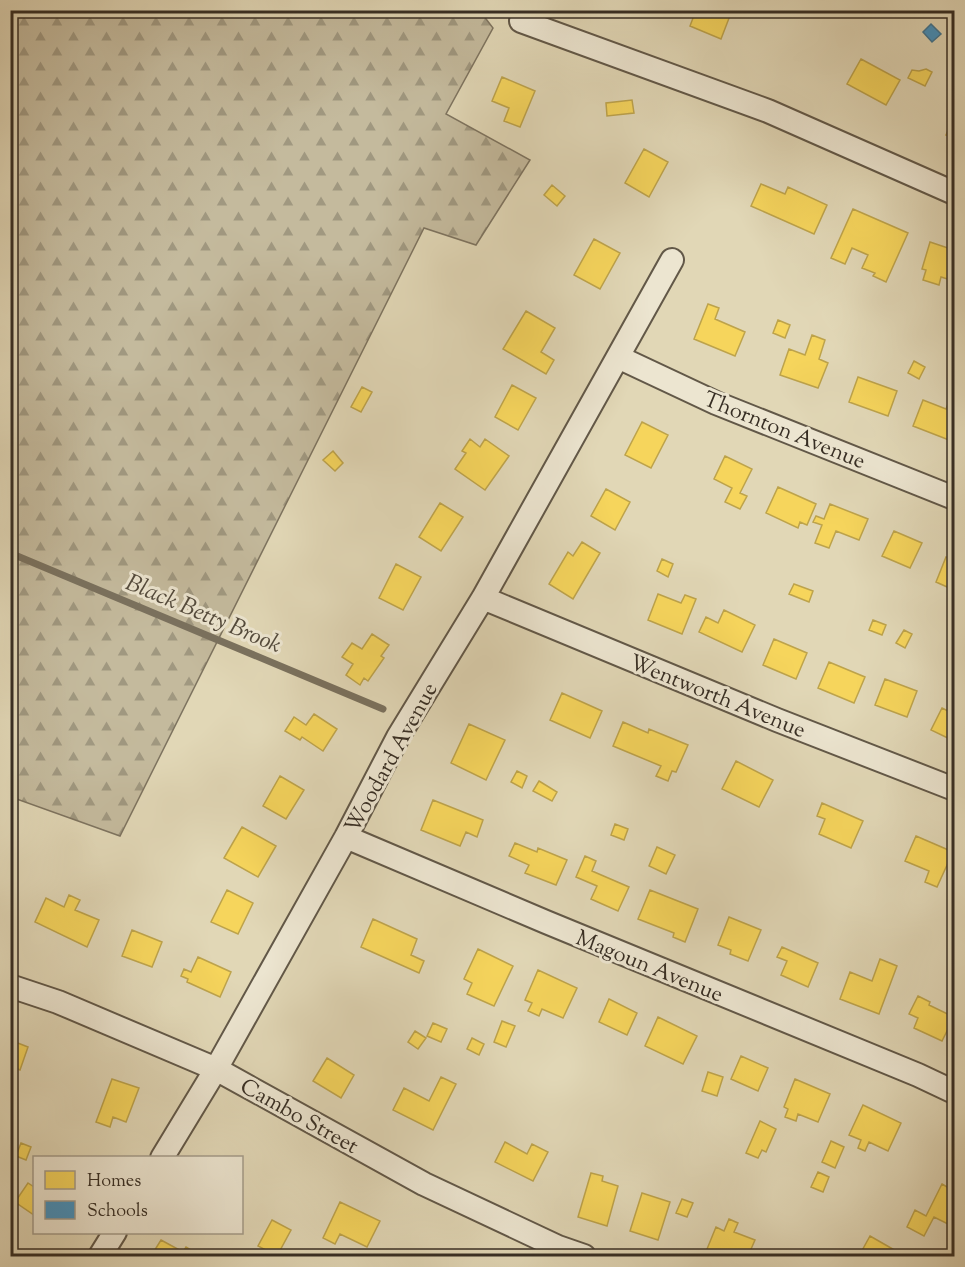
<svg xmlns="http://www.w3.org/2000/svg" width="965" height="1267" viewBox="0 0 965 1267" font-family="'Sorts Mill Goudy',serif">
  <defs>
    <pattern id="forest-firs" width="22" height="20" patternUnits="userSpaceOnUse" patternTransform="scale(1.5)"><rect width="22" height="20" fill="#c4ba9d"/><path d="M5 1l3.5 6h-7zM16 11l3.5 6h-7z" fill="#a09880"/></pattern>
  </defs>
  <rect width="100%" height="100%" fill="#e1d7b6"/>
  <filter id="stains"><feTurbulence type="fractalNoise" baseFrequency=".00333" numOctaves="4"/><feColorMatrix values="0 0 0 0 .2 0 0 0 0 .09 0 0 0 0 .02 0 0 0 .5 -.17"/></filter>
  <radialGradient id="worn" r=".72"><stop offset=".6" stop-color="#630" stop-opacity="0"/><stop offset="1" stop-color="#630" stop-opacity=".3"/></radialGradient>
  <path fill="url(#forest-firs)" stroke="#7e7460" stroke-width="1.5" d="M11 10 480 11 493 28 446 114 530 160 476 245 424 228 120 836 11 797Z"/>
  <path fill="#f6d55c" stroke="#bda34b" stroke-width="1.5" d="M696 10H724L731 13 721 39 690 26Z
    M861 59 900 80 886 105 847 84Z
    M926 69 932 72 925 86 908 78 912 70 919 71Z
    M502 77 535 91 520 127 504 121 509 108 492 101Z
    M632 100 634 113 607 116 606 103Z
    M954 116V138L946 135Z
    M644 149 668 162 649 197 625 183Z
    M761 184 785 194 788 187 827 205 814 234 751 206Z
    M552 185 565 196 557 206 544 195Z
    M853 209 908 233 886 282 873 276 875 273 862 268 868 255 852 248 845 264 831 258Z
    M594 239 620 253 600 289 574 275Z
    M930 242 954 250V281L941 277 939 285 923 280 926 270 922 269Z
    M708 304 719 308 715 319 745 332 735 356 694 339Z
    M526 311 555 328 541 352 554 360 546 374 503 349Z
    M778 320 790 325 785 338 773 333Z
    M812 335 825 340 819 359 828 363 818 388 780 375 789 349 805 355Z
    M914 361 925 367 919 379 908 373Z
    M858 377 897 391 888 416 849 402Z
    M512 385 536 398 518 430 495 417Z
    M362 387 372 392 361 412 351 407Z
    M954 388V428L949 440 913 426 923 400 946 409Z
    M642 422 668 435 651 468 625 455Z
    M470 439 480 447 485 439 509 456 485 490 455 469 466 453 462 451Z
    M333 451 343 463 335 471 323 460Z
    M725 456 752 469 740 493 747 496 740 509 725 502 732 488 714 479Z
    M778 487 816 504 807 525 800 522 798 528 766 513Z
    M606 489 630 502 615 530 591 516Z
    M440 503 463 517 441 551 419 537Z
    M830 504 868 519 859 540 836 531 829 548 815 543 822 525 813 522 816 516 824 519Z
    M894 531 922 543 910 568 882 556Z
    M582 542 600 553 573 599 549 584 568 552 573 556Z
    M946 557 954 560V590L936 582Z
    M662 559 673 564 668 577 657 571Z
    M396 564 421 577 403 610 379 598Z
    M794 584 813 591 809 602 789 594Z
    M658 594 681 603 685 595 696 599 682 634 648 620Z
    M724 610 755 625 742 652 699 632 706 617 718 623Z
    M873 620 886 625 882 635 869 630Z
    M904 630 912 634 905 648 896 643Z
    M372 634 389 645 381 656 384 658 368 681 364 678 360 685 346 675 353 664 342 657 352 643 362 649Z
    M774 639 807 653 796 679 763 665Z
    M829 662 865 677 854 703 818 688Z
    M885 679 917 691 907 717 875 705Z
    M562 693 602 711 590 738 550 720Z
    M942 708 954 714V741L931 730Z
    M314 714 337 729 323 751 302 737 300 740 285 731 294 717 306 725Z
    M623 722 648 733 649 729 688 745 676 772 672 771 668 781 656 776 661 766 613 746Z
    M469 724 505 740 486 780 451 763Z
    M736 761 773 780 759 807 722 789Z
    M517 771 527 776 522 788 511 782Z
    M280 776 304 790 286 819 263 806Z
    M539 781 557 792 552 801 533 791Z
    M433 800 483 820 477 837 466 832 460 846 421 830Z
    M822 803 863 821 851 848 819 834 825 819 817 816Z
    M615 824 628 829 624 840 611 835Z
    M242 827 276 846 258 877 224 858Z
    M916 836 953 852 937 887 925 882 929 871 905 861Z
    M515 843 537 852 538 848 567 860 556 885 525 873 529 865 509 856Z
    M657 847 675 855 666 874 649 866Z
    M585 856 596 861 592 871 629 887 618 911 591 899 597 886 576 877Z
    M227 890 253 903 238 934 211 922Z
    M650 890 698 909 685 942 673 937 674 933 638 919Z
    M69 895 80 900 75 910 99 920 87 947 35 922 46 898 64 907Z
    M729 917 761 930 748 961 730 954 731 950 718 945Z
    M373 919 417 939 411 955 424 961 419 973 361 947Z
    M132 930 162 942 152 967 122 956Z
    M782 947 818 963 808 987 781 975 787 961 777 957Z
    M478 949 513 966 494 1006 467 994 472 983 464 979Z
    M198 957 231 972 220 997 187 982 188 979 181 976 184 969 191 972Z
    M880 959 897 966 879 1014 840 999 850 972 872 981Z
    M538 970 577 988 563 1018 542 1009 539 1016 528 1011 532 1003 525 1000Z
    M918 996 930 1002 929 1005 954 1017 942 1041 914 1028 918 1018 909 1014Z
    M609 999 637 1013 627 1035 599 1022Z
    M658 1017 697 1036 683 1064 645 1046Z
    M502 1021 515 1026 506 1047 494 1042Z
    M433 1023 447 1029 441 1042 427 1036Z
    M415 1031 426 1038 418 1049 408 1042Z
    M472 1038 484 1044 479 1055 467 1049Z
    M10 1040 28 1047 20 1070 10 1066Z
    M741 1056 768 1068 758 1091 731 1079Z
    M327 1058 354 1075 341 1098 313 1081Z
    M708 1072 723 1077 717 1096 702 1091Z
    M441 1077 456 1084 433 1130 393 1110 404 1088 429 1101Z
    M112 1079 139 1088 126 1122 113 1117 110 1127 96 1122Z
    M795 1079 830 1094 818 1122 798 1114 796 1121 785 1117 788 1109 784 1107Z
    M863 1105 901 1123 888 1151 869 1142 865 1151 858 1148 861 1140 849 1135Z
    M760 1121 776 1129 766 1152 762 1150 758 1158 746 1153Z
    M831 1141 844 1147 835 1168 822 1162Z
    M505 1142 527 1154 532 1144 548 1152 533 1181 495 1162Z
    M21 1143 31 1147 26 1160 16 1156Z
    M818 1172 829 1177 823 1192 811 1187Z
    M591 1173 603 1176 602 1181 618 1186 607 1226 578 1217Z
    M28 1183 34 1187V1215L15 1202Z
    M942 1184 954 1191V1227L934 1217 924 1236 907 1227 915 1210 926 1216Z
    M642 1193 670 1202 658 1240 630 1231Z
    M682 1199 693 1203 687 1217 676 1213Z
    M340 1202 380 1221 367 1247 340 1234 335 1244 323 1238Z
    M729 1219 738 1223 734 1232 755 1240 748 1256H725L707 1249 716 1227 724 1231Z
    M272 1220 291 1230 277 1256 258 1246Z
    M870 1236 898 1252 895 1256H859Z
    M161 1240 183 1252 186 1247 191 1250 188 1255 192 1256H151Z"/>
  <path fill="#4393c3" stroke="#3f7593" stroke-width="1.5" d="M931 24 941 34 932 42 923 32Z"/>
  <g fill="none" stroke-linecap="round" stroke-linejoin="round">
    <path stroke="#7a715e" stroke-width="7" d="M10 553 383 709"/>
    <defs>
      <path id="street" d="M521 21 768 111 954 193
        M618 357 716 403 954 498
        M483 598 777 720 954 789
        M346 837 546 922 918 1075 954 1092
        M10 986 58 1002 216 1069 424 1184 558 1247 584 1256
        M162 1158 216 1069 346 837 398 737 483 598 672 260
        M100 1256 115 1232"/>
    </defs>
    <use href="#street" stroke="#625848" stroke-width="26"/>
    <use href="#street" stroke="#ece5d0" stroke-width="22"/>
  </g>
  <g text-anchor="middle" stroke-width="6" stroke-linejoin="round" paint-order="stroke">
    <g font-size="22" fill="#372e24" stroke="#ece5d0">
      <text transform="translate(785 429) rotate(22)" y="8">Thornton Avenue</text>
      <text transform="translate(718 695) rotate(22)" y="8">Wentworth Avenue</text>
      <text transform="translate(390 757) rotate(-61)" y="8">Woodard Avenue</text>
      <text transform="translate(650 965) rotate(22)" y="8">Magoun Avenue</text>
      <text transform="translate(300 1115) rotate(29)" y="8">Cambo Street</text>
    </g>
    <g font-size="24" font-style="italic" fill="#534a3c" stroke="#ece5d0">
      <text transform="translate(204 613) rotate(23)" y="8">Black Betty Brook</text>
    </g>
  </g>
  <rect width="965" height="1267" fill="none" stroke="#e1d7b6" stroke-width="36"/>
  <rect x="12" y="12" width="941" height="1243" fill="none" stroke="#372e24" stroke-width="3"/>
  <rect x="18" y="18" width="929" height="1231" fill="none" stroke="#372e24" stroke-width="1.5"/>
  <rect x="33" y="1156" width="210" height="78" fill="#ece5d0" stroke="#a49c8b" stroke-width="1.5"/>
  <rect x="45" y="1171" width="30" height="18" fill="#f6d55c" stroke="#a49c8b" stroke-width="1.5"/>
  <text x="87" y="1186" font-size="18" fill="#372e24">Homes</text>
  <rect x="45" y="1201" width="30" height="18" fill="#4393c3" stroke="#a49c8b" stroke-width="1.5"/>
  <text x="87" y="1216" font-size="18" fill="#372e24">Schools</text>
  <rect width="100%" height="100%" filter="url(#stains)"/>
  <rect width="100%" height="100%" fill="url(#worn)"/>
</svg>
